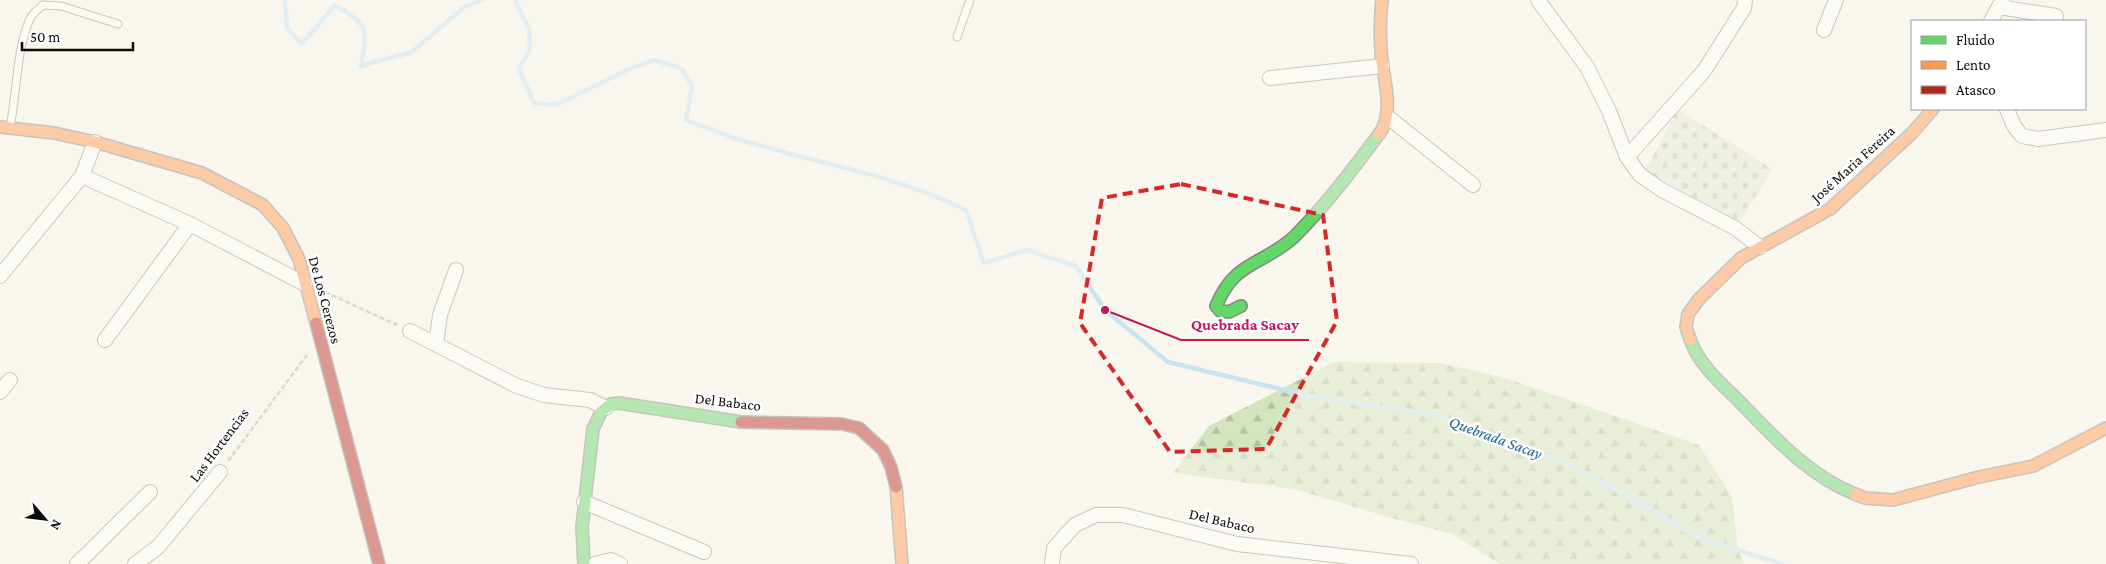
<svg xmlns="http://www.w3.org/2000/svg" width="2106" height="564" viewBox="0 0 2106 564" font-family="'Crimson Pro',serif">
  <defs>
    <pattern id="forest-firs" width="22" height="20" patternUnits="userSpaceOnUse" patternTransform="scale(1.25)"><rect width="22" height="20" fill="#d4e4be"/><path d="M5 1l3.5 6h-7zM16 11l3.5 6h-7z" fill="#b5c2a2"/></pattern>
    <pattern id="cemetery-stones" width="16" height="16" patternUnits="userSpaceOnUse" patternTransform="scale(1.25)"><rect width="16" height="16" fill="#e5e8d3"/><path d="M2 7V4a2 2 0 0 1 4 0v3zM10 15v-3a2 2 0 0 1 4 0v3z" fill="#c3c6b4"/></pattern>
  </defs>
  <rect width="100%" height="100%" fill="#f9f6ee"/>
  <path fill="url(#forest-firs)" d="M1334 362 1440 363 1502 377 1699 445 1732 497 1738 550 1744 564H1500L1452 534 1388 517 1294 489 1173 473 1209 426Z"/>
  <path fill="url(#cemetery-stones)" d="M1678 109 1772 169 1740 222 1645 171Z"/>
  <g fill="none" stroke-linecap="round" stroke-linejoin="round">
    <path stroke="#c7e4f1" stroke-width="4.5" d="M285 0 287 28 302 44 335 5C370 26 367 28 361 66L412 52 464 7 483 0
      M515 0 529 29 530 49 519 69 534 103 556 105 627 70 654 60 682 69 692 86 686 120C706 127 725 135 744 141 820 164 893 174 966 210L984 263 1027 250 1076 266 1105 310 1168 362 1309 396 1435 415 1567 464 1632 498 1697 537 1782 564"/>
    <defs>
      <path id="lane" d="M957 37 970 0
        M10 127C17 94 16 49 30 19 32 14 38 9 43 5L61 6 118 24"/>
      <path id="street" d="M1538 0 1587 67 1609 111 1627 157 1640 175 1662 190 1735 228 1760 247
        M1999 7 2056 16
        M1991 21 2002 1
        M1824 30 1836 0
        M1270 78 1382 66
        M2007 109 2014 126 2022 136 2038 139 2106 130
        M1388 117 1473 185
        M1627 157 1704 71 1744 8 1745 0
        M82 176 190 224 305 284
        M0 276 82 176 95 142
        M410 331 517 386 544 395 590 400 606 408
        M105 340 190 224
        M436 344 440 315 456 270
        M0 392 10 380
        M584 502 704 552
        M77 564 150 492
        M135 564 158 547 220 472
        M595 564 611 560 620 564
        M1052 564 1054 548 1075 525 1096 515H1123L1237 544 1411 564"/>
      <path id="fast" d="M1241 306 1229 312 1220 311 1216 306C1235 260 1262 266 1294 237 1326 205 1352 170 1379 134
        M1690 339C1698 363 1719 382 1737 399 1772 435 1807 475 1855 494
        M584 564 582 527 593 429 601 412 611 404 619 403 741 422"/>
      <path id="slow" d="M0 127 54 133 95 142 202 173 263 205 283 228 299 259 316 323
        M1379 134C1396 112 1382 76 1381 50 1380 34 1380 17 1382 0
        M1690 339 1686 327 1688 314 1699 299 1741 258 1830 209 1911 134 1933 109
        M896 487 902 564
        M1855 494 1865 498 1893 500 1979 477 2033 466 2106 428"/>
      <path id="jam" d="M316 323 379 564
        M741 422 842 424 859 428 883 450 891 467 896 487"/>
    </defs>
    <use href="#lane" stroke="#92908d" stroke-width="9"/>
    <use href="#street" stroke="#92908d" stroke-width="16"/>
    <use href="#fast" stroke="#888783" stroke-width="14"/>
    <use href="#slow" stroke="#888783" stroke-width="14"/>
    <use href="#jam" stroke="#888783" stroke-width="14"/>
    <path stroke="#b7b6b5" stroke-width="2.5" stroke-dasharray="5 2.5" stroke-linecap="butt" d="M325 292 397 325
      M228 461 307 355"/>
    <use href="#lane" stroke="#fefefc" stroke-width="7"/>
    <use href="#street" stroke="#fefefc" stroke-width="14"/>
    <use href="#fast" stroke="#63d668" stroke-width="11"/>
    <use href="#slow" stroke="#ff974d" stroke-width="11"/>
    <use href="#jam" stroke="#b3261e" stroke-width="11"/>
  </g>
  <path d="M0 0H2106V564H0ZM1181 184 1323 215 1337 321 1266 449 1170 452 1080 323 1102 198Z" fill="#f9f6ee" fill-opacity=".55" fill-rule="evenodd"/>
  <path fill="none" stroke="#d62828" stroke-width="4" stroke-dasharray="10 6" stroke-linejoin="round" d="M1181 184 1323 215 1337 321 1266 449 1170 452 1080 323 1102 198Z"/>
  <g text-anchor="middle" stroke-width="5" stroke-linejoin="round" paint-order="stroke">
    <g font-size="15" fill="#0a0a0a" stroke="#fff">
      <text transform="translate(1853 164) rotate(-42)" y="5">José Maria Fereira</text>
      <text transform="translate(325 300) rotate(75)" y="5">De Los Cerezos</text>
      <text transform="translate(728 402) rotate(7)" y="5">Del Babaco</text>
      <text transform="translate(219 445) rotate(-53)" y="5">Las Hortencias</text>
      <text transform="translate(1222 521) rotate(13)" y="5">Del Babaco</text>
    </g>
    <g font-size="16" font-style="italic" fill="#1c6694" stroke="#fff">
      <text transform="translate(1496 437) rotate(20)" y="6">Quebrada Sacay</text>
    </g>
  </g>
  <path fill="none" stroke="#c2185b" stroke-width="2" d="M1105 310L1181 340H1309"/>
  <circle fill="#c2185b" stroke="#fff" stroke-width="2" cx="1105" cy="310" r="5"/>
  <g font-size="16" text-anchor="middle" font-weight="bold" fill="#c2185b" stroke="#fff" stroke-width="5" stroke-linejoin="round" paint-order="stroke">
    <text x="1245" y="330">Quebrada Sacay</text>
  </g>
  <rect x="1911" y="20" width="175" height="90" fill="#ffffff" stroke="#9d9d9d"/>
  <rect x="1921" y="36" width="25" height="8" fill="#63d668" stroke="#9d9d9d"/>
  <text x="1956" y="45" font-size="15" fill="#0a0a0a">Fluido</text>
  <rect x="1921" y="61" width="25" height="8" fill="#ff974d" stroke="#9d9d9d"/>
  <text x="1956" y="70" font-size="15" fill="#0a0a0a">Lento</text>
  <rect x="1921" y="86" width="25" height="8" fill="#b3261e" stroke="#9d9d9d"/>
  <text x="1956" y="95" font-size="15" fill="#0a0a0a">Atasco</text>
  <g transform="translate(45 519) rotate(118)" stroke="#ffffff" stroke-width="4" paint-order="stroke">
  <path d="M0-4L9 19L0 12L-9 19Z" fill="#0a0a0a"/>
  <text y="-8" font-size="14" font-weight="bold" text-anchor="middle" fill="#0a0a0a">N</text>
  </g>
  <path d="M22 42v8h111v-8" fill="none" stroke="#0a0a0a" stroke-width="2.5"/>
  <text x="30" y="42" font-size="15" fill="#0a0a0a" stroke="#ffffff" stroke-width="4" paint-order="stroke">50 m</text>
</svg>
